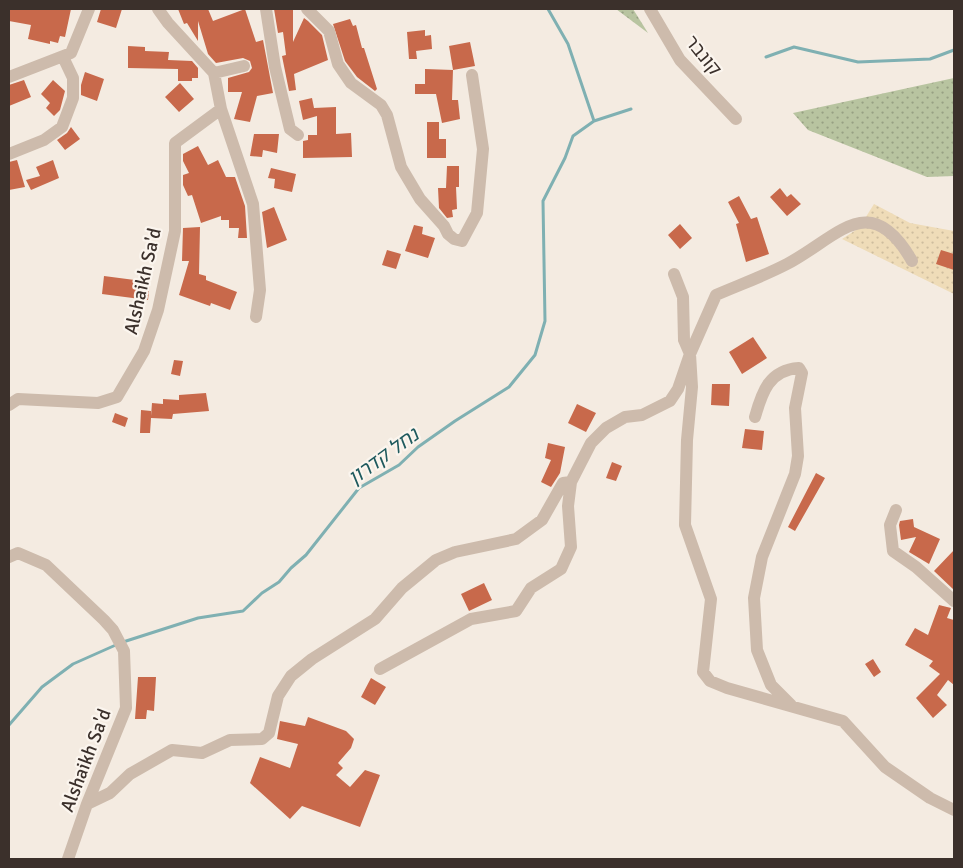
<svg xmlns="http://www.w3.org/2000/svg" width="963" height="868" viewBox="0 0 963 868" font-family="Signika,'Noto Sans Hebrew',sans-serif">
  <defs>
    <pattern id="green-dots" width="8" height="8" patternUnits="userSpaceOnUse" patternTransform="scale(1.25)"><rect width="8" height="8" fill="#b8c4a0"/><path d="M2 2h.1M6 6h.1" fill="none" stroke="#97a083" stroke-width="1.8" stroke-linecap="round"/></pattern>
    <pattern id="sand-dots" width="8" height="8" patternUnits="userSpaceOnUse" patternTransform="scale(1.25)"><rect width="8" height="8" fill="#efdcb8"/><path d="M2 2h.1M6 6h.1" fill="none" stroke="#cebd9e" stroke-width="1.8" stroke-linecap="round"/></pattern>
  </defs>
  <rect width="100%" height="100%" fill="#f4ebe1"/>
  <path fill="url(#green-dots)" d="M616 9H633L648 33Z
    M954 78V176L927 177 808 130 793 113Z"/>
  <path fill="url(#sand-dots)" d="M874 204 910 223 954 231V294L842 239 859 228Z"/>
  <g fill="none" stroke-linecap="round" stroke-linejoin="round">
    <path stroke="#7fb0b2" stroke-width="3" d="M548 9 568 44 594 121
      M766 57 794 47 858 62 930 59 954 50
      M123 642 198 618 243 611 262 593 279 582 291 568 306 555 359 488 399 465 418 447 455 421 509 387 535 355 545 321 543 201 565 158 573 136 594 121 631 109
      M9 725 42 687 73 664 118 644"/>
  </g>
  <path fill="#c8694b" d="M9 9H71L65 37 60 36 58 43 50 41V44L28 39 31 25 9 21Z
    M101 9H122L116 28 97 22Z
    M178 9H208L213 21 245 9 256 42 263 40 273 93 257 96 250 122 234 119 242 92H228V78L249 72 252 68 250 61 243 58 216 63 208 54 198 21V41L187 23 184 24Z
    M274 9H293V42L304 18 308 21 322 35 328 60 294 74 296 90 289 91 282 56 286 55 283 32 278 33Z
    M350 19 353 26 356 25 362 48H364L377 89 375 91 357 77 345 61 333 24Z
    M425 30V36L431 35 432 49 416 51 417 59H409L407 32Z
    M470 42 475 66 453 70 449 46Z
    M128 46 145 47V51L169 52 168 60 192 61 198 68V78H192V81H178V69L128 68Z
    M425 69 453 70 452 100H458L460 119 442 123 436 94H415V84H425Z
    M85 72 104 79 97 101 81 95V85Z
    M24 80 31 97 9 106V85Z
    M53 80 65 91 60 110 54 116 46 108 50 103 41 94Z
    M180 83 194 99 179 112 165 97Z
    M312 98 314 108 336 107V134L351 133 352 157 303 158V141L308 140V135H317V116L303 120 299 101Z
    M427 122H439V139H446V158H427Z
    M71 127 80 139 65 150 57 140 67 133Z
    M254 134H279L277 153 263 150 262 157 250 156Z
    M198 146 208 165 218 160 226 177H235L245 206 247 238H238L239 228H229V220H221V216L201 223 192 195 188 196 183 185V175L189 173 183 161V154Z
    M17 160 25 187 9 190V162Z
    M53 160 59 178 31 190 26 180 40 176 36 167Z
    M447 166H459V187H456L457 209 452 210 453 217 447 218 439 208 438 188H446Z
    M271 168 296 174 292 192 274 188 275 179 268 178Z
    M780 188 787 197 791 194 801 204 787 216 770 197Z
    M739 196 751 219 757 217 769 254 746 262 736 224 739 223 728 202Z
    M274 207 287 240 267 248 262 212Z
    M680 224 692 238 680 249 668 235Z
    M414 225 423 227 422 234 435 238 428 258 405 251Z
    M200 227 199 274 206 276V280L237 292 230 310 211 303 210 306 179 295 189 261H182L183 228Z
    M387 250 401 254 396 269 382 265Z
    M941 250 954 254V270L936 264Z
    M104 276 150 282 148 300 102 294Z
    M753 337 767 358 742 374 729 352Z
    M174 360 183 361 180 376 171 374Z
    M712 384H730L729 406 711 405Z
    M206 393 209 411 173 414 172 419 151 418 150 433H140L141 410 151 411V416L152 403 163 404V399L179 400V395Z
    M577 404 596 413 586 432 568 423Z
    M115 413 128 418 125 427 112 422Z
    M745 429 764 431 762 450 742 448Z
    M548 443 565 447 560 473 551 487 541 482 551 460 545 458Z
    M612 462 622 466 616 481 606 478Z
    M816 473 825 478 795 531 788 527Z
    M913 519 914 527 940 539 929 564 909 552 916 537 901 540 899 525 900 521Z
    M954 550V590L934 571Z
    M484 583 492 600 469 611 461 594Z
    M939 605 951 608 947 618 954 620V685L948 680 937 695 947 705 933 718 916 698 940 674 929 666 933 661 905 645 915 628 928 635Z
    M873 659 881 672 874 677 865 664Z
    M138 677H156L154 711 147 710 146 719H135Z
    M371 678 386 687 375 705 361 697Z
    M308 717 346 731 354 739 351 748 338 763 343 768 336 775 350 787 365 770 380 775 360 827 302 806 290 819 250 783 260 757 290 768 298 744 277 739 280 721 305 726Z"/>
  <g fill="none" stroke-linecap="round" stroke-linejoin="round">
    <path stroke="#cdbbac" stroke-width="12" d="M158 9 168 23 214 73 221 109 253 204 260 290 256 317
      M266 9 275 67 290 129 298 135
      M307 9 329 31 338 64 351 83 381 105 387 115 401 167 420 199 444 226 448 234 454 239 462 241 477 213 483 149 472 75
      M650 9 680 60 736 119
      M214 73 244 66
      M9 77 71 53 89 9
      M9 154 44 140 62 127 73 98V78L63 57
      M912 261C870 187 837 238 787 264 764 276 739 285 716 295L690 354 692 387 687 440 685 525 711 599 703 672 710 681 727 688 843 721 885 767 930 798 954 810
      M9 405 18 399 98 403 117 397 144 351 158 310 175 231V143L221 109
      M755 417C762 392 769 370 799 368L802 373 795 408 798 456 795 474 762 557 754 598 757 650 771 685 791 705
      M896 510 890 525 893 551 916 567 954 601
      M9 557 18 553 46 565 104 620 113 630 124 651 126 708 87 804 68 859
      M380 669 471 619 516 611 531 588 561 569 571 547 568 506 571 482 591 443 606 428 625 417 642 415 670 401 678 389 690 354 684 340 683 297 674 274
      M87 804 110 793 130 774 172 750 202 753 230 740 262 739 269 733 278 696 291 676 312 659 375 619 402 588 436 560 455 552 516 539 542 520 563 483 571 482"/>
  </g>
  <g text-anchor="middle" stroke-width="4.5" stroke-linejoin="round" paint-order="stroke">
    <g font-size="19" fill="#3b302b" stroke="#fbf5ee">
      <text transform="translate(704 55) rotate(51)" y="7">קונבר</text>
      <text transform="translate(142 281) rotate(-77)" y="7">Alshaikh Sa'd</text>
      <text transform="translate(85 760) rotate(-69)" y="7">Alshaikh Sa'd</text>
    </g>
    <g font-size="20" font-style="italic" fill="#1f5a5e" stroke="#fbf5ee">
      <text transform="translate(383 456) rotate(-36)" y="7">נחל קדרון</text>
    </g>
  </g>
  <rect width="963" height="868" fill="none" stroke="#3b302b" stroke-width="20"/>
</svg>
